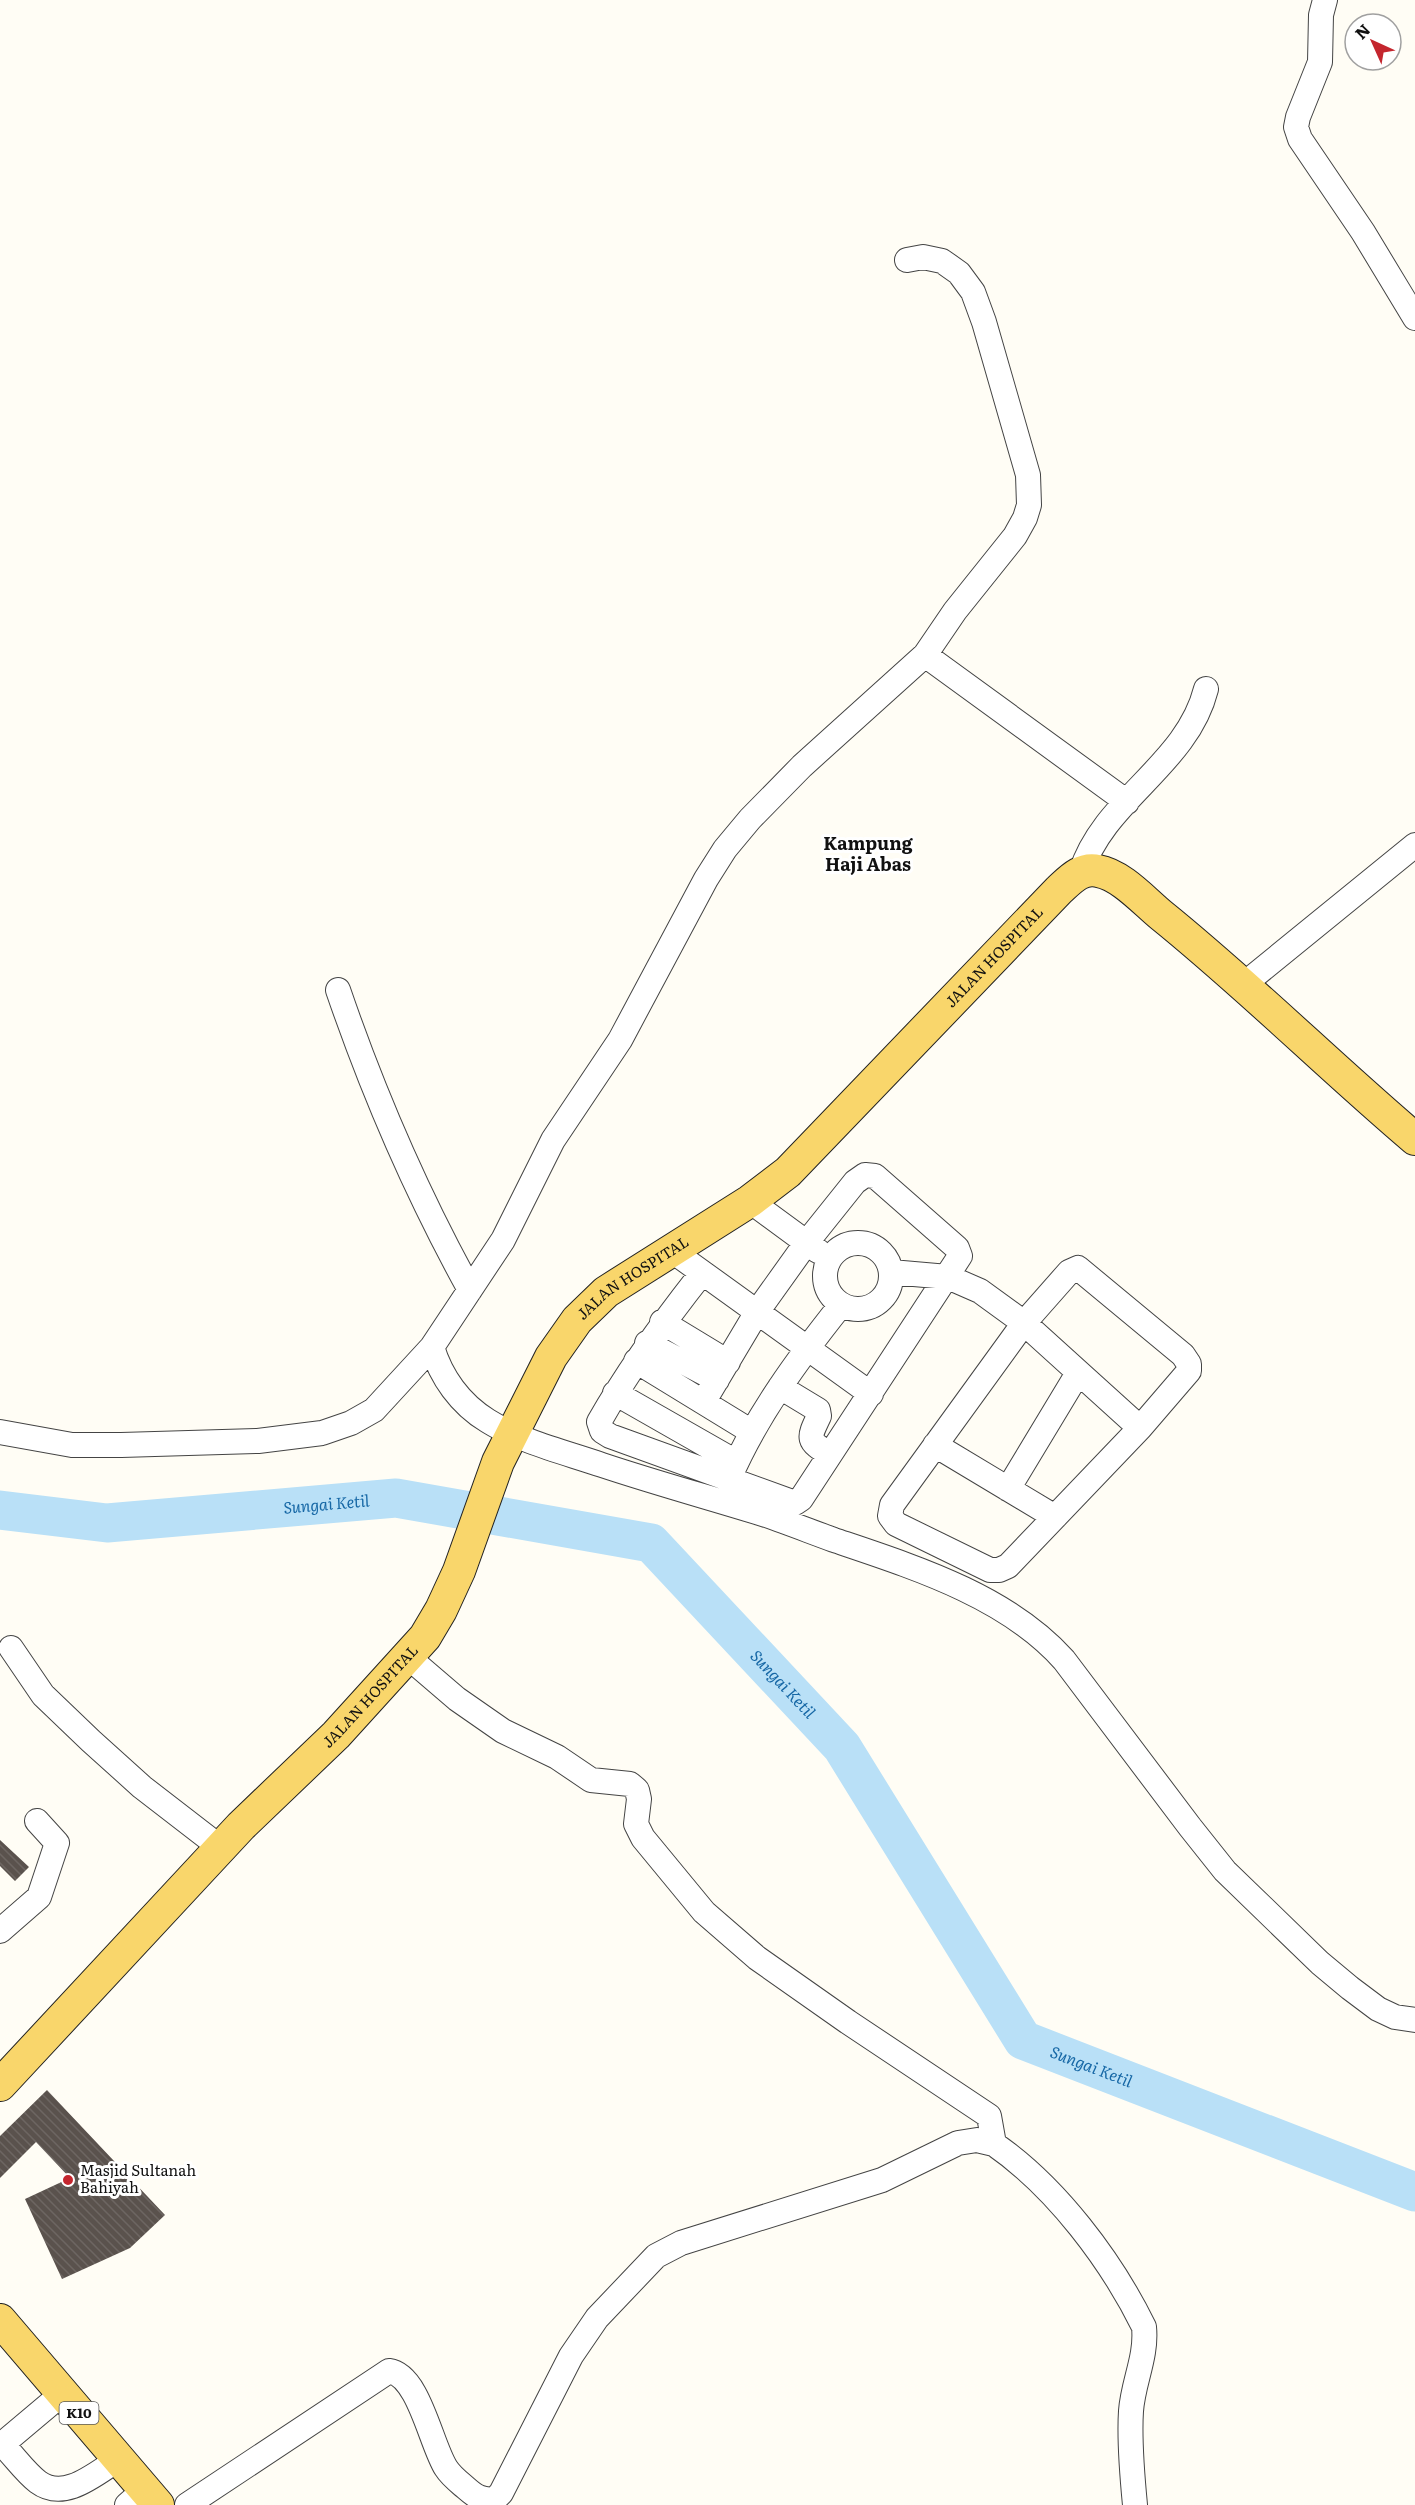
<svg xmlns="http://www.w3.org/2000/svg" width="1415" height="2505" viewBox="0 0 1415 2505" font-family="Literata,serif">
  <defs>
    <pattern id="building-back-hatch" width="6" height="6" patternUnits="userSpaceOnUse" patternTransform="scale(1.5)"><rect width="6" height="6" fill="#5a524d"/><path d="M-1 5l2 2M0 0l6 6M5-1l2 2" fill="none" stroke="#6d6662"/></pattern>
  </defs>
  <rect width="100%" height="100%" fill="#fffdf5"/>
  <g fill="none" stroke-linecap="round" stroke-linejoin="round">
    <path stroke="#b9e0f7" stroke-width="39" id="s1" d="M0 1510 107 1523 396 1498 651 1543 842 1747 1023 2040 1415 2192"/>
  </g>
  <path fill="url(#building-back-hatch)" d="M0 1840 29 1867 15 1881 0 1866Z
    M47 2090 165 2215 130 2248 62 2279 25 2199 70 2178 36 2142 0 2178V2136Z"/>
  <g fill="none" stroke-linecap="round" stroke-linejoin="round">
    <defs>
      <path id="minor" d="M1325 0 1321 15 1320 62 1298 117 1296 127 1300 139 1363 232 1415 318
        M925 655 1127 802
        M1081 872C1104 799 1187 765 1206 689
        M1243 985 1415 845
        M338 990C374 1095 417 1194 470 1290
        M750 1201 818 1251
        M825 1276a33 33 0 1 1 66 0a33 33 0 1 1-66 0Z
        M671 1250 871 1394
        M1078 1268 1183 1355 1189 1364V1371L1140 1428 1008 1566 999 1570H990L896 1524 890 1516 892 1505 1024 1323 1069 1272Z
        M891 1272 948 1277 980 1291 1024 1323 1140 1428
        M702 1273C664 1321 629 1369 599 1422L602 1431 610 1436 795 1503 801 1499 960 1256 957 1248 875 1176 865 1175 855 1182 807 1242 757 1312 704 1401
        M662 1322 728 1362
        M647 1343 717 1380
        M432 1347C441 1377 460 1404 488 1421 522 1442 564 1452 602 1465 656 1483 711 1498 766 1515 789 1523 812 1532 834 1540 914 1567 1007 1596 1064 1660L1190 1827 1225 1871 1320 1963 1350 1988 1378 2009 1395 2017 1415 2020
        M636 1361 752 1432
        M780 1387 818 1410 819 1416C808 1439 807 1441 830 1454
        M615 1393 736 1462
        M0 1432 72 1445H121L258 1441 322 1433 351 1423 374 1410 432 1347 503 1240 553 1140 620 1040 706 879 725 849 750 819 802 766 925 655 955 611 1015 536 1025 518 1029 505 1028 475 984 322 973 292 959 273 942 261 923 257 907 260
        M935 1445 1055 1517
        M729 1479C756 1416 798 1359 841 1305
        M1008 1489 1078 1373
        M11 1648 43 1695 91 1741 142 1787 221 1848
        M408 1657 457 1699 503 1731 557 1757 591 1780 630 1784 637 1790 639 1799 636 1824 643 1838 704 1912 757 1958 848 2022 989 2116 994 2144C1056 2187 1111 2260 1144 2327 1147 2357 1133 2382 1131 2411 1129 2441 1132 2474 1135 2505
        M0 1931 39 1897 57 1843 37 1821
        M2 2444C14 2456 25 2472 38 2482 65 2502 96 2473 119 2459
        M0 2446 63 2393
        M127 2505 144 2490
        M187 2505 389 2371C419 2375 431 2445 446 2468 451 2476 459 2482 466 2488 475 2496 482 2501 495 2499L501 2493 571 2356 597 2318 656 2256 681 2243 882 2180 958 2143 977 2140 994 2144"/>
      <g id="major">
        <path id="s2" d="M0 2085 241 1826 336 1735 425 1637 441 1610 459 1571 498 1462 551 1357 577 1320 606 1292 750 1201 788 1172 1059 890C1070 880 1081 867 1098 871 1121 875 1143 900 1161 915 1249 986 1329 1066 1415 1139"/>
        <path d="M0 2320 158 2505"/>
      </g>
    </defs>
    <use href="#minor" stroke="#444" stroke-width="26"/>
    <use href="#major" stroke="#222" stroke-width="34"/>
    <use href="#minor" stroke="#fff" stroke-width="24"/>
    <use href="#major" stroke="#f9d66b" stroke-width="32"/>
  </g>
  <circle fill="#c4262e" stroke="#fff" stroke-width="2" cx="68" cy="2180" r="6"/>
  <g text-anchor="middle" stroke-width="6" stroke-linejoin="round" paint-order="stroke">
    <rect fill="#fff" stroke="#585858" stroke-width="1.5" x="59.5" y="2402" width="39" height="22" rx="4.5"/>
    <g font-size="14" font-weight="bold" fill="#111">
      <text x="79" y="2418">K10</text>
    </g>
    <g font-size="15" fill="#111" stroke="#fff">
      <text dy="5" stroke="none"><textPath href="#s2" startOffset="1527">JALAN HOSPITAL</textPath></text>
      <text dy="5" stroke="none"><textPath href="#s2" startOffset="1041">JALAN HOSPITAL</textPath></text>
      <text dy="5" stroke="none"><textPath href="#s2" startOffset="537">JALAN HOSPITAL</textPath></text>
    </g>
    <g font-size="15" fill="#111" stroke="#fff" text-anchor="start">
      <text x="80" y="2176">Masjid Sultanah<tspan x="80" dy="17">Bahiyah</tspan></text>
    </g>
    <g font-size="16" font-style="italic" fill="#1768a6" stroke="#fff">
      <text dy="6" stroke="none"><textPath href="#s1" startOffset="328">Sungai Ketil</textPath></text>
      <text dy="6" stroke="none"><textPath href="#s1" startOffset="850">Sungai Ketil</textPath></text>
      <text dy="6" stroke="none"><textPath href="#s1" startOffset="1354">Sungai Ketil</textPath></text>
    </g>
    <g font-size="18" font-weight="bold" fill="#111" stroke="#fff">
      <text x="868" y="850">Kampung<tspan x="868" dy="21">Haji Abas</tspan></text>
    </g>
  </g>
  <g transform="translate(1373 42) rotate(315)"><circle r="28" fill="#ffffff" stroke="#a0a0a0" stroke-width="1.5"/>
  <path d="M0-4.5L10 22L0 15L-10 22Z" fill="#c4262e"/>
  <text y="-9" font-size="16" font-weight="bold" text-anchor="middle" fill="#111111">N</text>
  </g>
</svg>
